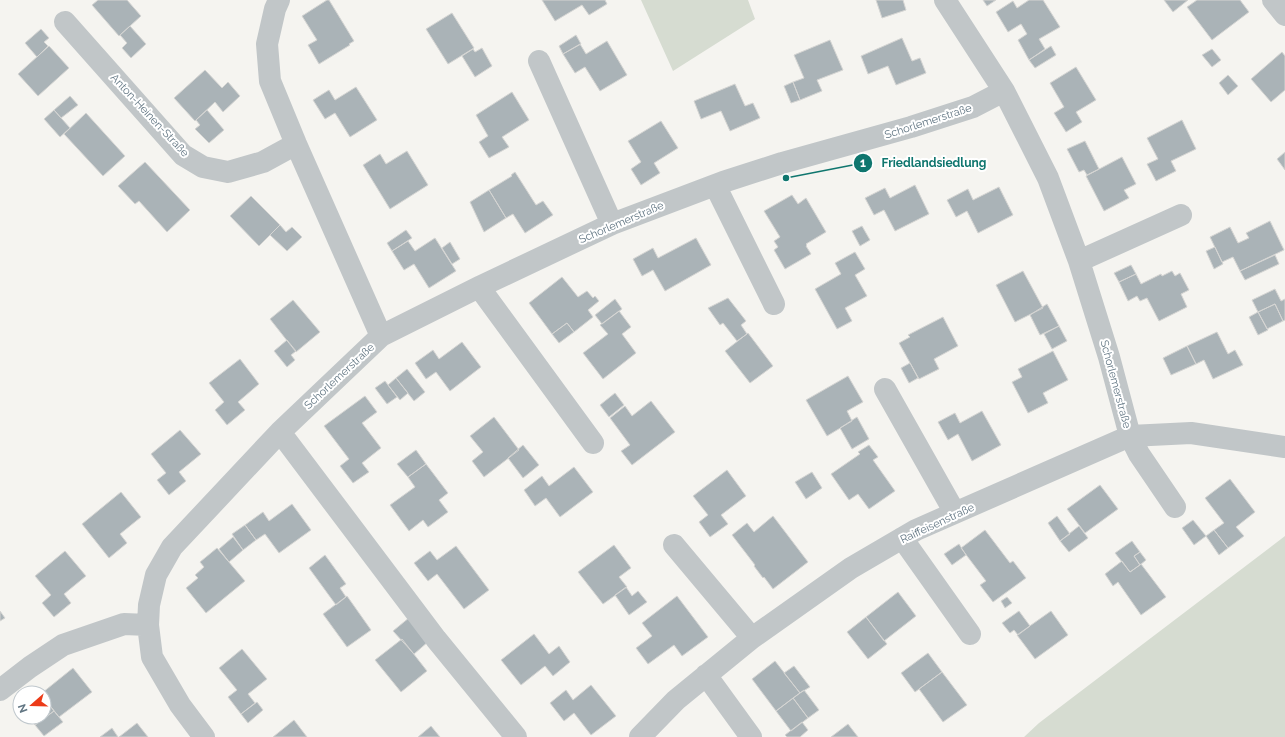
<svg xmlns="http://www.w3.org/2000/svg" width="1285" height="737" viewBox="0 0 1285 737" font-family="Raleway,sans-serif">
  <rect width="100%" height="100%" fill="#f5f4f0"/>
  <path fill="#d6dcd1" d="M641 0H748L755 19 673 71Z
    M1285 536V737H1024L1039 723Z"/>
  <path fill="#aab3b7" stroke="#d5d5d3" d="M98 0H127L141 16 119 36 92 5Z
    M327 0H329L354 41 349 44 350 45 319 64 308 45 317 40 302 16Z
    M542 0H605L607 4 589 15 582 5 555 21Z
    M876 0H903L906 10 882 18Z
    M983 0H996L987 6Z
    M1029 0H1043L1060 27 1039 39 1045 49 1029 60 1018 40 1027 34 1021 24 1008 32 996 12 1013 1 1017 8Z
    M1164 0H1188L1173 12Z
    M1197 0H1240L1249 12 1212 40 1187 7Z
    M452 13 474 48 448 64 426 29Z
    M130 26 146 44 131 58 122 48 127 43 120 35Z
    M41 29 49 38 44 42 48 46 37 57 25 43Z
    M576 35 581 44 563 54 559 46Z
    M902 38 912 61 920 58 926 73 896 85 888 66 868 74 861 56Z
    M830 40 843 70 817 80 822 91 800 100 793 82 804 78 794 55Z
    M607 41 627 75 600 91 585 67 575 73 563 54 580 44 586 54Z
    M49 46 69 68 38 96 18 74Z
    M1051 46 1056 55 1035 68 1029 60Z
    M482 48 492 66 475 77 462 56 473 49 475 52Z
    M1212 49 1221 60 1212 67 1202 55Z
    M1282 52 1285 56V90L1271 102 1251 79Z
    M1076 67 1096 100 1076 112 1082 122 1066 132 1054 113 1064 107 1050 83Z
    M205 70 222 88 228 82 240 96 223 112 215 102 195 121 174 98Z
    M1228 75 1238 86 1228 95 1219 83Z
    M793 82 800 100 791 103 784 86Z
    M735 84 745 106 753 103 760 118 730 131 721 111 701 119 694 101Z
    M356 87 377 120 350 137 335 113 325 119 313 100 329 90 335 100Z
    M512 92 529 120 502 137 509 147 489 158 479 142 488 136 476 115Z
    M70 96 78 105 61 118 54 110Z
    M54 110 70 128 60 137 44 119Z
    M207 110 224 130 209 143 195 129 200 125 196 120Z
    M86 113 125 156 103 176 64 134Z
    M1182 120 1196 149 1171 161 1176 171 1156 181 1147 164 1158 159 1147 138Z
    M661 121 678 148 654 163 660 173 641 185 631 169 641 162 628 141Z
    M1085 141 1099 169 1087 175 1084 170 1079 172 1067 149Z
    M407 151 428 185 390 209 363 165 380 154 386 164Z
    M1285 152V170L1277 159Z
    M1122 157 1136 184 1124 190 1129 198 1104 211 1086 176Z
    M145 162 190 210 167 232 139 201 135 204 118 186Z
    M515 172 536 205 543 201 553 215 525 233 513 214 506 218 489 190 512 176 511 175Z
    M915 185 929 214 895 231 884 210 874 215 865 198 885 188 890 198Z
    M999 187 1013 215 978 233 967 211 956 217 947 200 968 189 973 200Z
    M489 190 506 218 484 232 470 202Z
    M792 195 798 204 806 198 826 232 806 244 807 245 806 246 811 254 785 269 774 250 778 247 774 241 780 237 764 211Z
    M251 196 280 225 259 246 230 216Z
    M1270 221 1284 250 1240 271 1233 257 1222 262 1210 237 1230 227 1238 243 1249 238 1246 233Z
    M280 225 286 232 292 227 302 237 287 251 270 235Z
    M862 226 870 240 860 246 852 231Z
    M406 230 412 238 392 251 387 243Z
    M435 238 456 271 429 288 414 264 404 270 392 251 408 241 415 251Z
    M696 238 711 265 665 291 653 270 642 276 633 259 653 248 658 258Z
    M450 242 460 259 452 264 442 248Z
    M1215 247 1223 264 1214 269 1206 251Z
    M855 252 865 269 855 275 867 296 845 308 852 321 837 329 815 289 841 274 835 263Z
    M1275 255 1279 264 1245 280 1240 271Z
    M1131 265 1136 274 1119 282 1114 273Z
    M1023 271 1043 308 1015 322 996 285Z
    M1172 271 1175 276 1180 273 1189 290 1181 294 1187 307 1159 321 1147 298 1140 301 1137 296 1128 301 1119 282 1136 274 1141 284 1161 274 1162 276Z
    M562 277 578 297 587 291 593 298 595 296 599 301 588 310 593 317 574 332 567 323 552 334 529 303Z
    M1275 289 1281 301 1285 299V320L1283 321 1275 304 1258 312 1252 300Z
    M728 298 746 321 741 325 747 334 737 341 723 323 720 325 708 308Z
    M615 299 622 309 602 324 595 315Z
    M293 300 320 332 296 352 270 319Z
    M1047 304 1059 326 1040 335 1030 315Z
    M1275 304 1283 321 1267 329 1258 312Z
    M619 311 631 327 622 334 636 353 603 379 583 353 608 334 600 325Z
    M1258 312 1268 330 1258 335 1249 317Z
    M943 317 958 346 934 359 939 369 919 379 899 343 910 337 908 335Z
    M567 323 574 332 559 343 552 334Z
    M1059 326 1067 341 1052 349 1044 334Z
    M1217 332 1228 354 1235 350 1243 365 1213 379 1204 360 1196 364 1187 346Z
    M748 333 773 366 750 383 725 351Z
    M287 340 296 351 291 355 295 360 287 367 274 351Z
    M462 342 481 367 450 391 436 372 426 379 415 363 433 350 439 359Z
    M1187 346 1196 364 1171 375 1163 358Z
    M1053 351 1068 380 1043 393 1048 403 1028 413 1012 382 1022 377 1018 369Z
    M240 359 259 384 238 402 245 410 227 425 215 410 224 402 209 383Z
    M910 363 918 378 909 383 901 368Z
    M407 369 425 392 414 401 396 378Z
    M848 376 863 402 847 411 852 421 827 436 806 400Z
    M396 378 408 393 400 400 388 385Z
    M385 381 397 397 387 404 375 388Z
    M615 393 624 405 609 417 600 405Z
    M365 396 377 412 362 423 381 448 362 463 369 472 353 483 340 466 349 459 324 426Z
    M651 401 675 432 632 465 621 451 630 445 610 418 625 406 632 416Z
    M982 411 1001 445 972 461 958 434 948 440 938 422 955 413 960 423Z
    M494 417 519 450 484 477 472 461 483 452 470 436Z
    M857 417 869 439 852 449 840 428Z
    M180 430 201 454 179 472 186 481 169 495 157 480 166 473 151 454Z
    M523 445 539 465 523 478 508 458Z
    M869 445 878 457 873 460 895 491 869 509 858 494 849 500 831 474 860 454 858 452Z
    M416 450 426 464 408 477 397 464Z
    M426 464 448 493 439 500 448 512 428 527 423 520 409 531 390 505 415 487 408 477Z
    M574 467 593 492 560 517 546 498 535 506 524 490 542 476 549 486Z
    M727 470 746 496 721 515 728 524 710 537 699 522 708 515 693 496Z
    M812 472 822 488 806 499 795 482Z
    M1230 479 1255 512 1236 527 1244 536 1228 548 1214 530 1224 523 1205 498Z
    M1100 485 1118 509 1085 533 1067 509Z
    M121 492 141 517 120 534 127 543 109 558 82 524Z
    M292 504 311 530 279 553 265 534 256 540 245 525 263 512 269 521Z
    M773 516 808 562 773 589 764 577 763 578 754 566 755 565 732 535 747 523 754 532Z
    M1057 516 1070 534 1060 541 1048 523Z
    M1193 520 1206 536 1194 545 1182 528Z
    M245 525 256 540 243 550 232 534Z
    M1079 526 1088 538 1069 552 1060 541Z
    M985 530 1010 563 1013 561 1026 578 993 602 980 585 986 581 961 548Z
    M1214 530 1228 548 1219 555 1206 536Z
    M233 537 243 550 229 562 219 549Z
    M1132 541 1140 552 1134 556 1140 565 1130 572 1115 553Z
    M959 544 966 555 952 565 944 554Z
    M614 545 631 568 619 577 627 587 603 604 578 572Z
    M456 546 489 590 464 609 437 574 428 581 414 563 430 551 437 560Z
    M217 548 245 581 206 613 186 588 198 578 195 575 204 567 200 562Z
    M65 551 86 576 64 594 71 603 54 617 42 603 51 595 35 576Z
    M1140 552 1146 560 1140 565 1134 556Z
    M325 555 346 584 340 588 346 597 336 605 309 568Z
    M1122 561 1130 572 1141 564 1166 597 1141 615 1118 582 1113 586 1105 574Z
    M626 587 632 596 638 591 647 602 629 615 615 595Z
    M898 592 916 616 884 641 866 617Z
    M347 596 371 630 347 647 323 614Z
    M677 596 708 637 682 656 674 645 648 664 636 648 652 636 642 623Z
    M1007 597 1012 603 1005 608 1001 601Z
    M0 611 5 618 0 621Z
    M1019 611 1030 626 1018 635 1014 630 1010 633 1002 623Z
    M1051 611 1068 635 1035 659 1017 635Z
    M410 617 429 641 414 654 393 631Z
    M866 617 887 644 868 659 847 632Z
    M534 634 549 654 559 646 570 662 553 676 545 666 521 685 501 660Z
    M402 639 427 671 401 692 375 660Z
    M242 649 267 679 248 694 255 703 241 714 228 697 237 690 219 668Z
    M928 653 942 672 915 692 901 673Z
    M775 661 800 693 776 711 752 679Z
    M794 666 810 687 800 693 784 673Z
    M73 668 92 692 59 717 44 698V693H42Z
    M942 672 967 705 943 722 919 689Z
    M591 685 616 716 591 735 574 713 564 721 550 703 566 690 573 700Z
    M804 690 819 710 808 718 793 698Z
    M44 698 54 711 35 725 29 717H44Z
    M793 698 808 718 791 731 776 711Z
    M257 702 263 710 248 723 241 714Z
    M54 711 63 722 44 736 35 725Z
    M294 720 307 737H273Z
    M802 722 808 730 800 737H787L785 735Z
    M137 723 148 737H119Z
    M848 724 858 737H831Z
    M431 726 440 737H418Z
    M112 728 118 737H100Z"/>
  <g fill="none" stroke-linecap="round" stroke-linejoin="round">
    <path stroke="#c1c6c8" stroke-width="22" d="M279 0 275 9 267 44 270 81 296 144 381 336
      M945 0 1004 91 1048 178 1079 261 1109 357 1130 436 1139 454 1175 507
      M1273 0 1285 15
      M65 22 183 155 203 167 228 172 263 162 296 144
      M539 61 612 224
      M715 185 774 304
      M1079 261 1181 215
      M479 287 593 443
      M885 389 955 513
      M280 432 436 639 516 737
      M902 538 970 634
      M674 545 752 638
      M706 675 751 737
      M0 690 30 667 63 645 124 624 148 625
      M204 737 180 705 152 657 148 625 149 605 156 575 172 547 280 432 381 336 479 287 612 224 723 182 782 163 911 127 973 107 1004 91
      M640 737 676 700 752 638 851 568 916 530 1130 436 1191 433 1285 447"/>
  </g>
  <g text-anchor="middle" stroke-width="4" stroke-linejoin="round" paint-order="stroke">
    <g font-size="11" fill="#627683" stroke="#fff">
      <text transform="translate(150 115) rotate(47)" y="4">Anton-Heinen-Straße</text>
      <text transform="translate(928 121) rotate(-18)" y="4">Schorlemerstraße</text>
      <text transform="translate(621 222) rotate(-23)" y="4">Schorlemerstraße</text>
      <text transform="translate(339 376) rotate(-43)" y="4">Schorlemerstraße</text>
      <text transform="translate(1116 384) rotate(75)" y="4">Schorlemerstraße</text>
      <text transform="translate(937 523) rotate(-25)" y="4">Raiffeisenstraße</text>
    </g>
  </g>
  <path fill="none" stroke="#0f766e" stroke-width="1.5" d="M786 178L863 163"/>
  <g fill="#0f766e" stroke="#fff" stroke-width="1.5">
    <circle cx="786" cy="178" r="4"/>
    <circle cx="863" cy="163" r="10"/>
  </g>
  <g font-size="12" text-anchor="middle" font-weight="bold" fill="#fff">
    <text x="863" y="167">1</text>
  </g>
  <g font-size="12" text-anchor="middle" font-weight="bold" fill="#0f766e" stroke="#fff" stroke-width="4" stroke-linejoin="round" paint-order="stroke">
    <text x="934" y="167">Friedlandsiedlung</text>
  </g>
  <g transform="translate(32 705) rotate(250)"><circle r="19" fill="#ffffff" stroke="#c0c8cd"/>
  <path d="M0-3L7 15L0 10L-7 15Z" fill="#ec3b18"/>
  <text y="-6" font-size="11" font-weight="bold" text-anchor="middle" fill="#627683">N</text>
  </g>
</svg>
